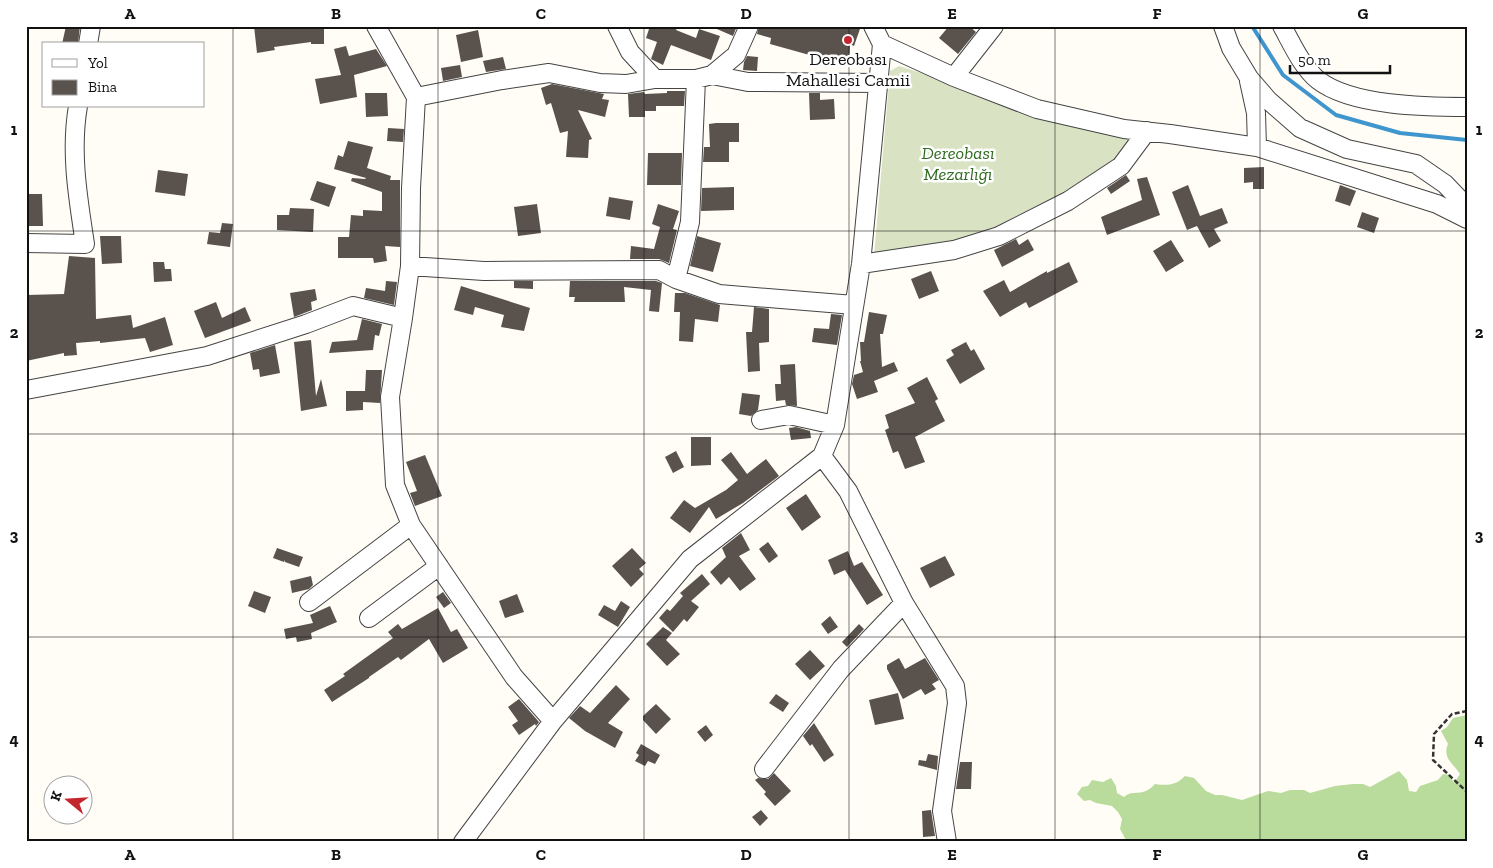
<svg xmlns="http://www.w3.org/2000/svg" width="1493" height="868" viewBox="0 0 1493 868" font-family="'Zilla Slab',serif">
  <rect width="100%" height="100%" fill="#fffdf5"/>
  <path fill="#b9dc9c" d="M1467 715V842H1127L1120 829 1122 819 1118 812 1112 806 1096 803 1090 800 1084 801 1077 794 1082 787 1088 786 1092 780 1103 782 1111 778 1116 786 1117 793 1124 797C1134 788 1141 799 1155 784 1168 786 1176 785 1185 776L1194 778 1206 791 1215 795H1222L1242 800 1268 791 1281 793 1290 790H1304L1310 793 1335 786 1353 784H1363L1370 787 1399 771 1407 780 1409 791 1416 792 1420 786 1438 780 1443 774 1450 775 1454 783 1460 774C1453 763 1442 758 1448 744L1441 731 1447 727 1453 718Z"/>
  <path fill="#d9e3c4" d="M899 66 1128 138 1130 150 1077 190 980 237 874 256 890 71Z"/>
  <g fill="none" stroke-linecap="round" stroke-linejoin="round">
    <path stroke="#3f96cf" stroke-width="4" d="M1252 26 1283 75 1336 115 1400 133 1467 140"/>
  </g>
  <path fill="#5a524d" d="M66 26H80L78 44H62Z
    M254 26H324V44H311V42L274 47 275 50 257 53Z
    M650 26H678L676 30 696 38 699 29 720 36 711 60 671 45 663 65 651 59 657 42 646 38Z
    M710 26H737L733 36Z
    M759 26H861L854 46 850 44 849 66 770 44 771 38 757 34Z
    M949 26H969L976 32 958 54 939 38Z
    M478 30 483 57 461 62 456 35Z
    M346 46 349 56 376 49 387 66 354 75 357 97 320 104 315 79 341 75 334 49Z
    M747 56 758 57 757 71 743 70 744 62Z
    M503 57 506 69 486 72 483 61Z
    M460 65 462 77 443 81 441 68Z
    M552 84 604 94 602 99 609 100 605 117 578 110 592 139 589 140 588 158 566 157 568 131 560 133 551 103 546 105 541 88Z
    M667 91H685L684 106H656V111H645V117H629L628 94 644 92 645 94 667 93Z
    M365 93H387L388 116 366 117Z
    M809 93H820V100L834 99 835 119 810 120Z
    M716 123H739V142H729V162H703L704 147H710L709 124Z
    M388 128 404 129 403 142 387 141Z
    M348 141 373 147 367 168 391 176 390 180H400V247L385 246 387 261 374 263 373 258H338V237H349L351 215 363 216V210L382 211V192L351 181 352 178 365 179 366 178 334 169 338 155 343 157Z
    M648 153H682L681 185H647Z
    M1264 167V189H1253V182L1244 183V168Z
    M158 170 188 174 185 196 155 192Z
    M1126 175 1130 181 1111 194 1107 188Z
    M1147 177 1160 215 1107 235 1101 217 1142 200 1137 179Z
    M317 181 336 187 329 207 310 200Z
    M1188 185 1200 216 1222 208 1228 223 1214 229 1221 241 1209 248 1197 226 1187 230 1172 192Z
    M1340 185 1356 191 1350 206 1335 201Z
    M734 187V210L701 211 702 188Z
    M26 194H42L43 226H26Z
    M609 197 633 201 630 220 606 216Z
    M537 204 541 233 518 236 514 207Z
    M658 204 679 211 673 229 677 230 669 263 659 259H630L631 246 654 249 660 227 652 224Z
    M290 208 314 209 313 232 277 230V215H289Z
    M1362 212 1379 218 1374 233 1357 227Z
    M222 223 233 224 230 247 207 244 209 232 220 233Z
    M100 236H121L122 263 102 264Z
    M697 236 721 243 713 272 690 266Z
    M1016 239 1019 245 1028 239 1034 250 1002 267 994 250Z
    M1171 240 1184 261 1166 272 1153 251Z
    M69 256 95 258 96 319 131 315 133 328 165 317 173 345 150 352 145 338 100 343V341L76 343 77 355 64 356V353L26 361V333L28 332 27 295 64 294Z
    M153 262H164L165 269H171L172 281 154 282Z
    M1069 262 1078 282 1029 308 1026 302 1000 317 983 291 1004 280 1010 292 1047 271V273Z
    M931 271 939 291 919 299 911 279Z
    M386 281 397 282 394 305 364 298 366 288 385 291Z
    M514 281H533V289L514 288Z
    M570 281H656L662 283 659 312 649 311 651 290 624 287 625 302H574L575 297H569Z
    M461 286 530 308 524 331 501 327 504 315 475 307 473 315 454 310Z
    M315 289 317 300 311 302 312 310 294 317 290 293Z
    M675 293H685L720 305 718 322 695 319 693 342 679 341 680 312H674Z
    M216 302 222 318 245 307 251 321 205 338 194 311Z
    M754 307 769 309V342L759 343 760 371 748 372 746 332H752Z
    M869 312 887 315 883 334H880L882 367 894 362 898 371 874 381 878 392 857 399 852 384 854 375 863 372 860 361H861L860 342H864Z
    M831 314 842 315 837 345 812 342 814 328 829 329Z
    M362 319 382 324 379 336 375 335 373 350 329 353 332 342 357 340Z
    M311 340 316 396 321 379 327 406 301 411 294 342Z
    M966 342 971 351 974 349 985 369 960 384 946 360 954 355 951 350Z
    M275 345 280 373 260 377 259 369 253 370 250 353Z
    M795 364 797 406 786 405 785 400 776 401 775 384H781L780 365Z
    M366 370H382L380 403 363 402V410L346 411V391H365Z
    M927 377 938 399 935 401 945 421 915 437 925 462 905 469 898 451 893 453 885 430 889 428 885 415 915 403 907 388Z
    M742 393 760 395 758 410 751 416 739 414Z
    M796 427 810 431 811 438 791 440 789 428Z
    M691 437H711V465L691 466Z
    M676 451 684 467 673 473 665 457Z
    M731 452 747 474 766 459 779 476 743 503 716 519 709 507 690 533 670 518 684 500 695 508 726 490 738 480 721 460Z
    M425 455 442 496 415 506 410 493 417 491 406 462Z
    M806 494 821 517 802 531 786 508Z
    M741 533 750 550 739 556 756 579 740 591 729 577 721 585 710 572 726 557 722 548Z
    M768 542 778 556 769 563 759 549Z
    M277 548 303 557 299 567 285 562V560L284 562 273 558Z
    M632 548 646 563 639 569 644 574 631 587 612 566Z
    M848 551 854 566 862 562 883 595 867 605 845 570 834 575 828 560Z
    M945 556 955 575 930 588 920 568Z
    M702 574 710 584 691 601 699 607 687 622 684 619 673 632 659 618 667 609 670 611 683 596 680 593Z
    M311 576 313 585 309 589 292 593 290 581Z
    M254 591 271 597 265 613 248 606Z
    M443 592 451 603 444 608 436 597Z
    M517 594 524 612 505 618 499 601Z
    M621 601 630 607 618 627 598 615 604 605 615 611Z
    M330 606 337 622 311 633 312 639 297 642 296 637 286 639 284 629 313 623 310 615Z
    M438 608 451 632 457 629 468 648 443 663 429 639 401 660 398 657 369 677V678L332 702 324 690 345 676 343 674 393 638 388 632 398 624 402 629Z
    M830 616 838 627 828 634 821 624Z
    M859 624 864 629 847 647 842 642Z
    M663 627 672 633 666 640 680 654 667 666 646 644Z
    M810 650 825 666 810 680 795 664Z
    M899 658 905 669 925 658 939 680 932 684 936 689 925 695 921 689 903 699 887 669V665Z
    M616 685 630 699 608 723 623 732 615 748 585 731 569 718 580 706 590 713Z
    M898 693 904 719 875 725 869 700Z
    M776 694 789 703 783 712 769 703Z
    M519 699 539 722 536 726 535 724 519 735 512 725 518 721 508 707Z
    M656 704 671 719 656 734 643 720V716Z
    M814 723 834 755 824 762 812 744 810 746 803 736Z
    M706 725 713 735 705 742 697 732Z
    M641 744 660 755 655 764 648 761 645 766 635 761 639 755 636 753Z
    M928 754 938 756 937 770 918 765 919 760 926 761Z
    M960 762H972L971 789H956Z
    M774 773 791 791 775 806 764 794 766 792 755 780 758 778 768 779Z
    M761 810 768 818 760 826 752 817Z
    M931 810 935 836 923 837 922 811Z"/>
  <g fill="none" stroke-linecap="round" stroke-linejoin="round">
    <defs>
      <path id="minor" d="M376 26 416 97 411 188 410 266 403 318 390 397 395 485 411 525 514 677 553 721
        M617 26 630 52 655 79
        M1223 26 1231 48 1249 78 1268 100 1300 128 1347 149 1416 164 1445 184 1467 207
        M1282 26C1292 44 1302 67 1318 80 1351 106 1426 107 1467 107
        M88 44 91 26
        M882 44 954 77 1037 109 1124 129 1170 134 1257 147 1437 204 1467 219
        M712 75 736 55 749 26
        M954 77 994 26
        M1249 81 1256 113 1257 147
        M416 97 502 80 549 73 600 83 626 84 655 79H696L712 75 748 82 878 83
        M26 243 85 244C78 198 70 152 78 106
        M861 264 954 250 999 236 1068 201 1121 166 1147 131
        M410 266 484 271 659 270 676 279 719 294 854 305
        M676 279 690 222 696 79
        M26 390 207 356 306 324 353 306 403 318
        M761 420 789 415 835 425
        M822 456 848 491 904 603 955 686 957 703 942 811 947 842
        M309 602 411 525
        M369 618 439 566
        M764 769 841 669 904 603
        M463 842 553 721 690 559 822 456 835 425 861 264 882 44 873 26"/>
    </defs>
    <use href="#minor" stroke="#444" stroke-width="20"/>
    <path stroke="#333" stroke-width="2.5" stroke-dasharray="5 2.5" stroke-linecap="butt" d="M1467 711 1452 714 1434 734 1433 760 1467 792"/>
    <use href="#minor" stroke="#fff" stroke-width="18"/>
  </g>
  <path fill="none" stroke="#111" stroke-width="1" stroke-opacity="0.55" d="M233 26V842M438 26V842M644 26V842M849 26V842M1055 26V842M1260 26V842M26 231H1467M26 434H1467M26 637H1467"/>
  <circle fill="#c4262e" stroke="#fff" stroke-width="2" cx="848" cy="40" r="5"/>
  <g text-anchor="middle" stroke-width="5" stroke-linejoin="round" paint-order="stroke">
    <g font-size="18" fill="#111" stroke="#fff">
      <text x="848" y="65">Dereobası<tspan x="848" dy="21">Mahallesi Camii</tspan></text>
    </g>
    <g font-size="18" font-style="italic" fill="#2f6b1f" stroke="#fff">
      <text x="958" y="159">Dereobası<tspan x="958" dy="21">Mezarlığı</tspan></text>
    </g>
  </g>
  <rect width="1493" height="868" fill="none" stroke="#ffffff" stroke-width="55"/>
  <rect x="42" y="42" width="162" height="65" fill="#ffffff" stroke="#a0a0a0"/>
  <rect x="52" y="59" width="25" height="8" fill="#ffffff" stroke="#a0a0a0"/>
  <text x="88" y="68" font-size="15" fill="#111111">Yol</text>
  <rect x="52" y="80" width="25" height="15" fill="#5a524d" stroke="#a0a0a0"/>
  <text x="88" y="92" font-size="15" fill="#111111">Bina</text>
  <g transform="translate(68 800) rotate(288)"><circle r="24" fill="#ffffff" stroke="#a0a0a0"/>
  <path d="M0-4L9 19L0 12L-9 19Z" fill="#c4262e"/>
  <text y="-8" font-size="14" font-weight="bold" text-anchor="middle" fill="#111111">K</text>
  </g>
  <path d="M1290 65v8h100v-8" fill="none" stroke="#111111" stroke-width="2.5"/>
  <text x="1298" y="65" font-size="15" fill="#111111" stroke="#ffffff" stroke-width="4" paint-order="stroke">50 m</text>
  <rect x="28" y="28" width="1438" height="812" fill="none" stroke="#111" stroke-width="2"/>
  <g font-size="16" text-anchor="middle" font-weight="bold" fill="#111">
    <text x="130" y="19">A</text>
    <text x="336" y="19">B</text>
    <text x="541" y="19">C</text>
    <text x="746" y="19">D</text>
    <text x="952" y="19">E</text>
    <text x="1157" y="19">F</text>
    <text x="1363" y="19">G</text>
    <text x="14" y="135">1</text>
    <text x="1479" y="135">1</text>
    <text x="14" y="338">2</text>
    <text x="1479" y="338">2</text>
    <text x="14" y="541">3</text>
    <text x="1479" y="541">3</text>
    <text x="14" y="745">4</text>
    <text x="1479" y="745">4</text>
    <text x="130" y="860">A</text>
    <text x="336" y="860">B</text>
    <text x="541" y="860">C</text>
    <text x="746" y="860">D</text>
    <text x="952" y="860">E</text>
    <text x="1157" y="860">F</text>
    <text x="1363" y="860">G</text>
  </g>
</svg>
